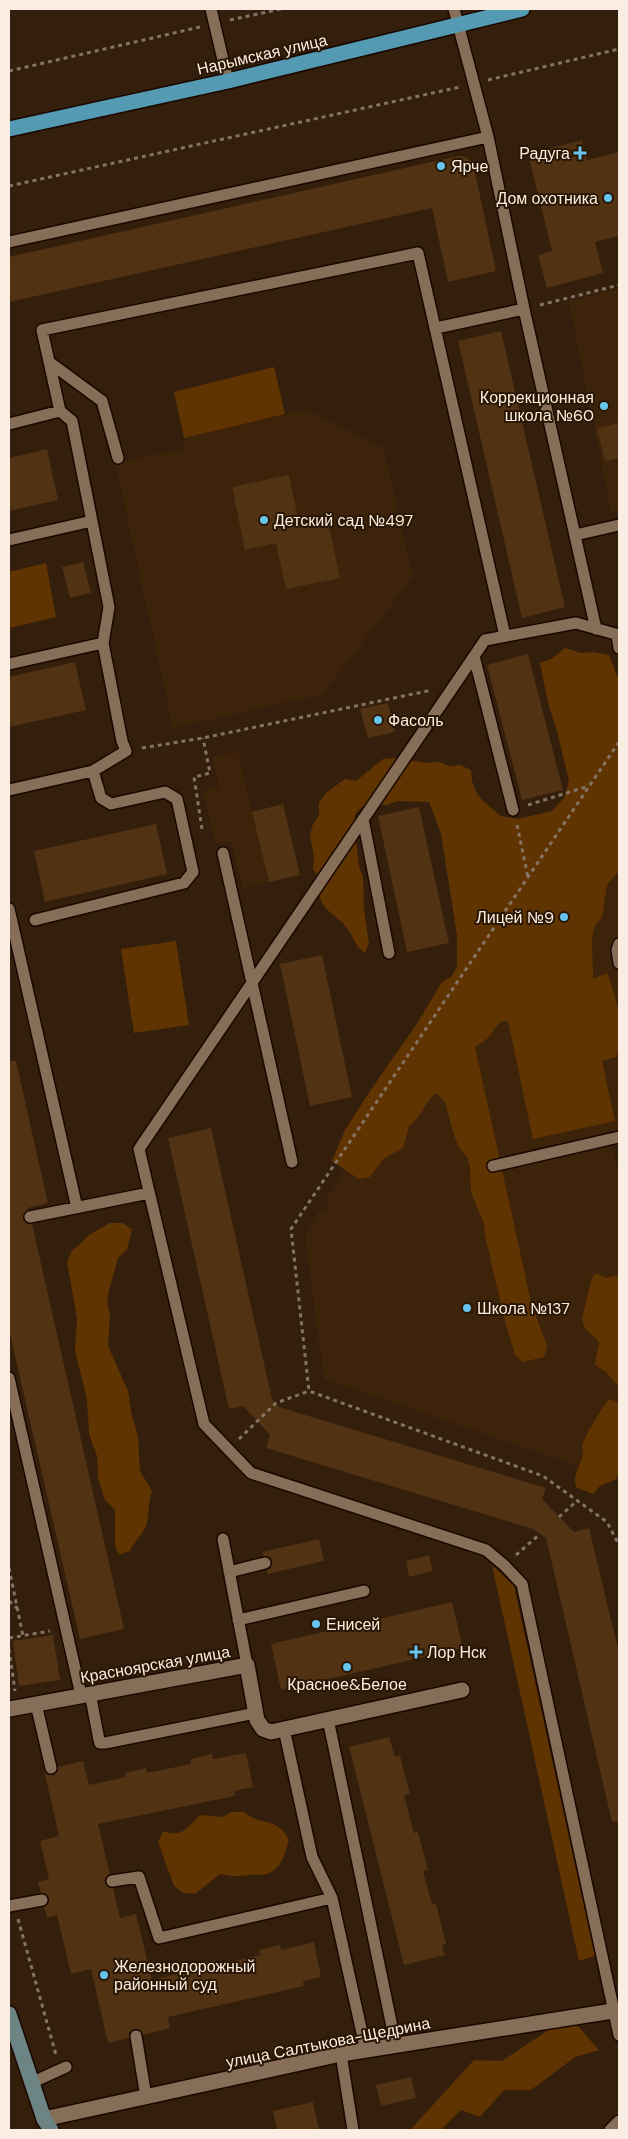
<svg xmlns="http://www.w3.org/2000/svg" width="628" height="2139" viewBox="0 0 628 2139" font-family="'DM Sans',sans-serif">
  <rect width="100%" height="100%" fill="#331f0c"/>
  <path fill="#3d230a" d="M619 288V511L611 513 569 302Z
    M307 409 383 447 413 577 323 694 173 728 115 462 185 449 184 438Z
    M238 751 269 882 243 888 231 841 215 844 203 791 219 787 212 757Z
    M619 756V1142L612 1144 619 1176V1480L324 1379 305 1236 318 1212 329 1208 326 1199 451 1007Z"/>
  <path fill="#603400" d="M274 367 285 414 184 438 174 392Z
    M46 563 56 617 9 628V572Z
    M565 648 581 653 592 652 609 655 619 681V871L607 885 602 917 595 926 592 937 593 979 607 973C616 996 627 1034 616 1057L602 1061 615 1121 533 1139 508 1021 500 1022 487 1039 475 1047 531 1302 547 1346 544 1357 523 1362 515 1355 505 1321 484 1231 485 1226 471 1192 470 1168 467 1157 459 1147 454 1135 445 1102 436 1093C424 1102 422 1117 409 1126L403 1148 383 1159 370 1177 359 1179 332 1161 345 1130 370 1091 418 1022 442 982 452 976 457 966V935L441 834 429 802 397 801 387 805H365L356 812 354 822 359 867 363 877 364 910 369 943 365 953C354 945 357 944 351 934 338 911 313 912 320 879L313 869 314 857 310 835 313 824 319 815V803L326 793 345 779 356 781 383 759 394 758 427 763 439 762 449 766 460 765 471 770 472 781 476 792 483 801 501 816 517 819 552 811 564 798 569 781 557 731 548 703 540 663 551 659Z
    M176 941 189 1025 134 1033 121 949Z
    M110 1223H122L132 1229 127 1250 118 1258 109 1290 107 1302 110 1313 108 1346 128 1391 131 1412 138 1437 140 1471 152 1491C148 1502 149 1513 147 1523 144 1534 134 1541 130 1551L119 1555 115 1545V1510L105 1500 98 1478 97 1456 89 1434 87 1399 75 1351 77 1318 67 1262 72 1251 89 1235Z
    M596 1273 606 1278 619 1275V1387L606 1372 595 1365 599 1342C591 1332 585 1333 582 1319L592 1278Z
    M609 1399 619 1403V1473L615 1480 600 1486 593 1494 576 1487C572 1474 581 1466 583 1454 583 1451 582 1449 582 1446 583 1439 604 1404 609 1399Z
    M492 1565 514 1586 595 1956 579 1961Z
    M232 1812H244C261 1827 277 1816 289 1840 284 1855 281 1873 262 1875 258 1875 254 1874 250 1875 238 1877 233 1876 220 1874L195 1894 183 1893 174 1886 158 1842 163 1831C182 1838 187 1828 200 1815L222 1817Z
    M559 2023 576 2024 599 2050 575 2057 531 2090H504L480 2117 461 2110 441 2130H410L474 2060 502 2061Z"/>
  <path fill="#513213" d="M582 140 587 160 619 152V236L595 242 603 273 547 288 538 255 552 251 528 154Z
    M458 156 466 157 473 163 496 271 448 282 432 208 9 302V257Z
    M501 331 565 607 522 618 458 341Z
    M619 423V458L605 461 597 428Z
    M47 449 58 500 9 511V458Z
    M289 475 300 528 328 522 340 578 286 589 276 543 245 550 232 487Z
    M83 562 91 593 70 598 62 567Z
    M528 654 563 790 522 800 487 665Z
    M75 662 86 710 9 727V677Z
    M388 703 395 732 368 738 360 709Z
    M283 804 300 875 269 882 252 812Z
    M419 807 449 943 407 952 378 816Z
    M156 824 167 874 45 902 34 851Z
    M322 955 352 1097 310 1106 280 964Z
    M9 1061H16L48 1203 28 1208 23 1218 25 1222 32 1224 124 1629 80 1639 9 1330Z
    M211 1128 272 1399 279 1407 546 1488 542 1499 574 1532 589 1528 619 1653V1821L612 1822 546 1538 533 1529 266 1448 270 1435 243 1406 229 1409 168 1138Z
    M319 1539 324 1561 267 1574V1570L271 1568 272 1562 270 1557 263 1556 262 1552Z
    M429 1555 433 1571 409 1577 406 1561Z
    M452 1602 463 1648 281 1690 271 1644Z
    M53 1635 60 1680 19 1686 13 1641Z
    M389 1737 395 1757 400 1756 410 1794 404 1795 414 1833 418 1832 428 1870 423 1871 432 1904 436 1903 446 1944 442 1945 445 1955 404 1965 349 1747Z
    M246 1753 253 1787 234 1791 235 1796 98 1824 110 1874 105 1878V1883L109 1888H113L120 1918 136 1914 152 1980 194 1970 193 1965 215 1960 216 1965 260 1955 259 1950 280 1945 281 1950 314 1942 321 1977 303 1981 304 1986 168 2017 170 2028 143 2035 139 2029H134L129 2033V2038L108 2043 91 1969 71 1974 57 1915 47 1918 44 1907 49 1903V1898L45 1893H41L38 1882 49 1879 40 1841 59 1836 44 1770 48 1775H53L58 1771V1767L83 1761 89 1785 126 1777 125 1773 146 1768 147 1773 191 1764V1759L212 1754 213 1759Z
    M411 2077 416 2098 381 2106 376 2085Z
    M313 2102 319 2130H277L273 2111Z"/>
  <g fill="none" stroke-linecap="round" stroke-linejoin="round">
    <defs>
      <path id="lane" d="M211 9 228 81
        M9 242 488 137
        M524 309 596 629
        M436 328 524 309 488 137 454 9
        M49 362 102 401 118 458
        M60 411 42 330 418 253 505 636
        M9 424 60 411 72 421 109 607 103 643 122 741 126 751 93 771 9 790
        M575 535 619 525
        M9 540 92 521
        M617 635 619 648
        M619 635 576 623 485 640 139 1149 204 1424 251 1473 486 1550 504 1565 522 1584 619 2035
        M474 656 513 810
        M9 664 103 643
        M363 819 389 953
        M223 853 292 1162
        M9 909 77 1208
        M35 920 184 883 193 872 177 799 165 792 111 804 101 798 93 771
        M619 944 617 950 619 963
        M493 1166 619 1137
        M30 1217 149 1193
        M9 1378 81 1695
        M223 1539 247 1665
        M229 1572 265 1563
        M238 1620 364 1591
        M90 1693 99 1740 100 1743H105L256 1713
        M36 1704 51 1768
        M328 1719 396 2046
        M284 1729 312 1857 332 1898 366 2051
        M112 1881 139 1877 159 1938 332 1898
        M9 1906 42 1900
        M136 2036 146 2097
        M341 2054 353 2130
        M33 2082 66 2067
        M610 2130 619 2121"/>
      <path id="street" d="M9 1709 247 1665 257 1720 263 1729 271 1732 462 1690
        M44 2119 341 2054 619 2010"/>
      <path id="secondary" d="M9 2014 44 2119 51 2130"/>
      <path id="primary" d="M9 129 228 81 522 9"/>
    </defs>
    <use href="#lane" stroke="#1a0800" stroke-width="14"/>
    <use href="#street" stroke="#1a0800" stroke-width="18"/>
    <use href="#secondary" stroke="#1a0800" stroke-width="18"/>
    <use href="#primary" stroke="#1a0800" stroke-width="18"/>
    <path stroke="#857363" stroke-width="3" stroke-dasharray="4 4" stroke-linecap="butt" d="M230 20 281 9
      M9 71 200 27
      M488 80 619 49
      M9 186 460 87
      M540 305 619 285
      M619 742 291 1229 309 1391 543 1476 607 1522 619 1545
      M142 748 203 738 432 690
      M528 805 589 786
      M517 825 528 877
      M202 829 194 777 210 773 203 738
      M239 1439 276 1403 309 1391
      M559 1517 577 1501
      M516 1555 540 1534
      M9 1568 23 1636
      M9 1601 17 1608
      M9 1638 50 1631
      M9 1649 15 1691
      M18 1919 56 2055"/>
    <use href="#lane" stroke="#866e59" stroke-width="11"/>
    <use href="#street" stroke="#866e59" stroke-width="15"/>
    <use href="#secondary" stroke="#6d8485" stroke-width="15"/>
    <use href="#primary" stroke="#549ab2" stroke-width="15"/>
  </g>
  <g fill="#67c4ef" stroke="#291603" stroke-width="2">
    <path d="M577.5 145.5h5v5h5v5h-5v5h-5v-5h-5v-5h5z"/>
    <circle cx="441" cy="166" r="5"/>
    <circle cx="608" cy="198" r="5"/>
    <circle cx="604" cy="406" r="5"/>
    <circle cx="264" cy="520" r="5"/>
    <circle cx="378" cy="720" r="5"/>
    <circle cx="564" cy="917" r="5"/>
    <circle cx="467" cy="1308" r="5"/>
    <circle cx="316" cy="1624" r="5"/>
    <path d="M413.5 1644.5h5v5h5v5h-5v5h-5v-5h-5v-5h5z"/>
    <circle cx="347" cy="1667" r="5"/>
    <circle cx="104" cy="1975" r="5"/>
  </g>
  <g text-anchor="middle" stroke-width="4" stroke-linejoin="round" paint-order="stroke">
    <g font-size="16" fill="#fbede1" stroke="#291603">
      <text transform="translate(262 54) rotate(-13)" y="6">Нарымская улица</text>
      <text transform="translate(155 1664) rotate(-10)" y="6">Красноярская улица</text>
      <text transform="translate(328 2042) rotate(-11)" y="6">улица Салтыкова-Щедрина</text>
    </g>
    <g font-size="16" fill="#fbede1" stroke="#291603" text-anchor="start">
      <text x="570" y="159" text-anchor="end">Радуга</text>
      <text x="451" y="172">Ярче</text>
      <text x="598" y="204" text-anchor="end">Дом охотника</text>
      <text x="594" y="403" text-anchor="end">Коррекционная<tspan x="594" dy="18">школа №60</tspan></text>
      <text x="274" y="526">Детский сад №497</text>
      <text x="388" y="726">Фасоль</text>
      <text x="554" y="923" text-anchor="end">Лицей №9</text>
      <text x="477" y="1314">Школа №137</text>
      <text x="326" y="1630">Енисей</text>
      <text x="427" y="1658">Лор Нск</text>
      <text x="347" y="1690" text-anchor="middle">Красное&amp;Белое</text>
      <text x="114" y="1972">Железнодорожный<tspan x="114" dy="18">районный суд</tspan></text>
    </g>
  </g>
  <rect width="628" height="2139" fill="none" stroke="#fbede1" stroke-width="20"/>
</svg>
